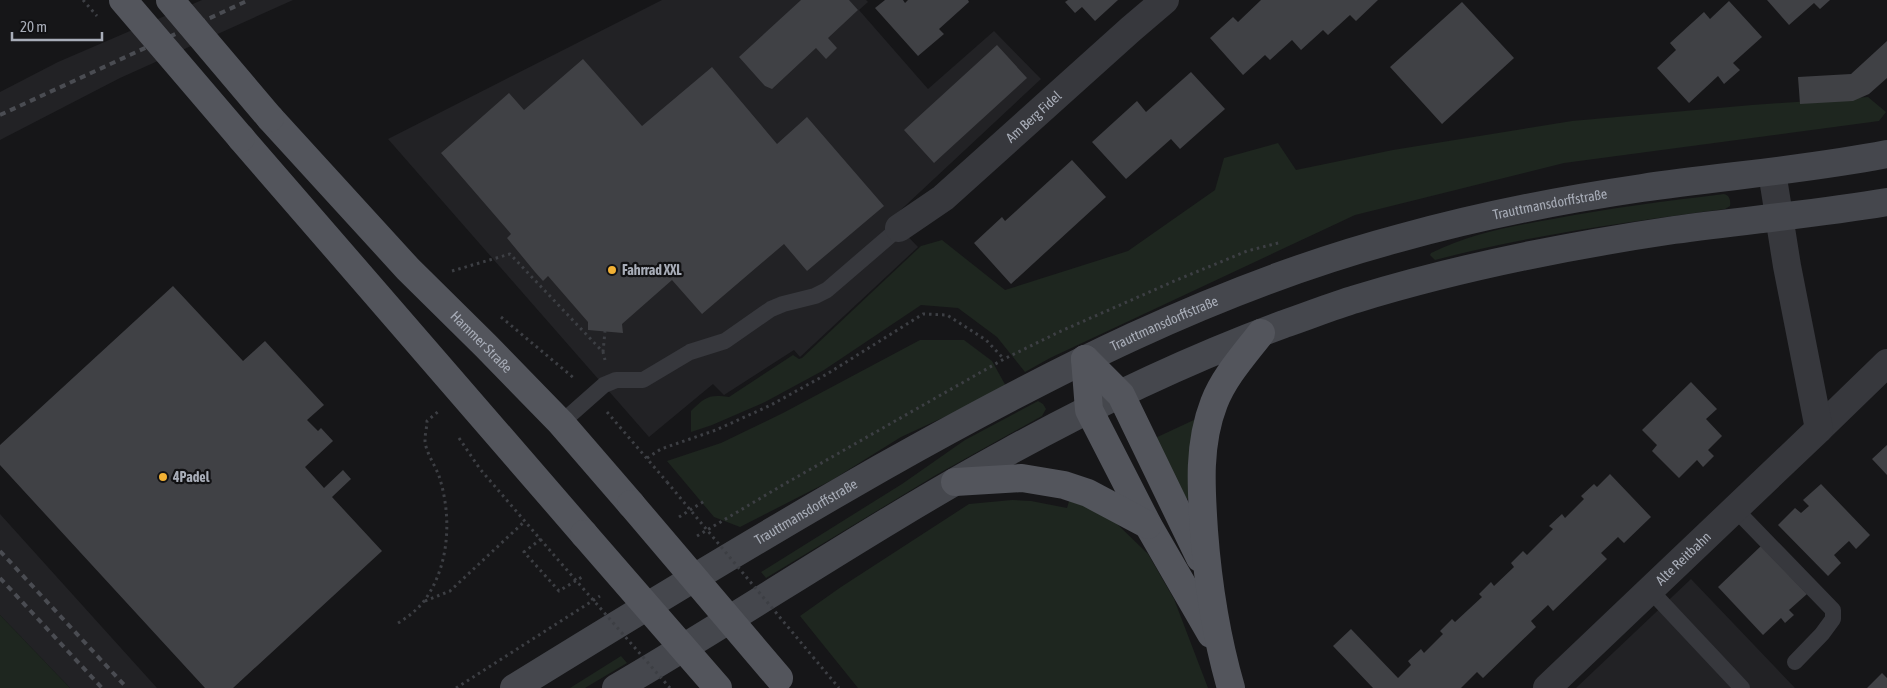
<svg xmlns="http://www.w3.org/2000/svg" width="1887" height="688" viewBox="0 0 1887 688" font-family="'Asap Condensed',sans-serif">
  <rect width="100%" height="100%" fill="#161618"/>
  <path fill="#222225" d="M202 0H293L120 78 0 140V92L58 62Z
    M662 0H866L868 2 859 10 928 89 994 31 1041 79 891 219 918 247 800 357 794 350 724 395 713 384 649 437 388 139Z
    M0 514 157 688H70L0 615Z
    M1691 579 1795 688H1576Z"/>
  <path fill="#1e261f" d="M1868 97 1886 112 1879 121 1564 163 1355 215 1050 358 1025 372 997 337 958 308 921 305 824 370 765 402 712 425 691 432V411C705 397 709 394 729 397L793 355 799 359 802 358 921 246 942 240 1005 290 1128 251 1215 190 1224 158 1278 143 1296 170 1393 150 1572 121 1752 105Z
    M1724 194C1729 195 1731 200 1730 206L1725 209C1628 222 1530 235 1435 260L1430 255 1431 253C1470 234 1511 226 1553 219 1610 208 1667 201 1724 194Z
    M920 340H964L992 361 1007 388 901 437 832 480 740 527 714 517 667 461 721 443 783 413Z
    M1038 401 1043 404 1046 409 1042 416 936 475 766 578 761 572 902 484 965 440Z
    M1196 419 1190 497 1186 500 1151 440Z
    M1070 498 1115 522 1148 554 1174 599 1208 688H858L800 616 841 587 969 504 1012 500 1031 501 1067 508Z
    M0 615 70 688H0Z
    M621 656 627 663 585 688H570Z"/>
  <path fill="#404145" d="M801 0H849L858 10 828 38 837 48 826 59 816 48 772 89 765 86 739 57Z
    M885 0H903L905 3 908 0H968L969 2 939 29 944 34 918 56 875 8Z
    M1068 0H1118L1095 21 1082 7 1075 13 1065 2Z
    M1261 0H1378L1356 21 1350 15 1328 35 1323 30 1301 50 1292 40 1270 60 1265 55 1243 75 1210 38 1233 17 1238 22Z
    M1767 0H1830L1820 9 1814 3 1789 25Z
    M1729 1 1762 37 1733 63 1740 70 1724 84 1718 76 1689 103 1657 68 1676 50 1670 43 1704 12 1710 19Z
    M1462 2 1514 58 1442 124 1390 67Z
    M1887 41V78L1869 94 1853 101 1800 104 1798 77 1851 74Z
    M997 45 1027 78 934 163 904 130Z
    M583 59 642 126 712 67 777 144 807 117 884 206 807 271 784 244 702 314 672 280 622 324 623 333 588 330V322L548 276 543 281 535 272 507 238 511 234 441 153 509 93 524 110Z
    M1191 72 1225 109 1180 149 1171 139 1126 179 1092 142 1137 101 1146 112Z
    M1072 160 1106 197 1011 284 974 243 1002 217 1005 221Z
    M173 286 243 361 265 341 324 405 307 420 318 431 321 428 333 441 305 467 324 488 343 470 351 479 332 497 382 551 233 688H205L0 465V445Z
    M1691 382 1717 409 1706 419 1722 436 1708 450 1714 456 1703 467 1697 460 1679 478 1652 451 1657 445 1642 430Z
    M1887 445V475L1872 459Z
    M1610 474 1651 517 1624 543 1618 537 1601 553 1607 559 1553 611 1548 605 1531 621 1536 627 1483 678 1477 672 1461 688H1373L1333 646 1351 629 1398 678 1411 665 1408 661 1421 649 1424 653 1443 634 1440 631 1452 619 1455 622 1482 597 1479 594 1491 582 1494 586 1514 567 1511 563 1523 551 1527 555 1553 529 1549 526 1562 514 1565 518 1584 499 1581 496 1594 484 1597 487Z
    M1821 484 1870 535 1856 549 1849 541 1834 555 1841 563 1828 576 1778 525 1795 508 1801 513 1809 506 1803 500Z
    M1761 546 1807 594 1789 610 1794 615 1785 623 1781 618 1763 635 1718 587Z
    M1882 673 1887 678V688H1867Z"/>
  <g fill="none" stroke-linecap="round" stroke-linejoin="round">
    <path stroke="#3d3f44" stroke-width="3" stroke-dasharray="2.5 4" stroke-linecap="butt" d="M83 0 97 16
      M452 271 510 254 603 352 605 360
      M501 317 575 379
      M603 352 605 331
      M607 412 667 482
      M459 438 480 469 553 554
      M647 458 661 449 716 430 771 405 827 374 923 314 947 315 986 340 1004 359
      M679 517 706 500
      M697 536 781 486 1004 359 1059 332 1172 282 1247 251 1282 242
      M541 539 524 552 559 591 582 577
      M425 601 450 591 525 521
      M398 623C408 617 417 610 424 601 450 566 452 516 439 476 435 465 425 451 425 440 425 434 427 427 427 421L440 410
      M813 657 839 688
      M456 688 600 596"/>
    <path stroke="#37383d" stroke-width="16" d="M561 423 604 385 616 380H643L690 352 725 341 771 309 783 304 815 296 827 290 899 228
      M1735 509 1833 610V619L1822 634 1795 662
      M1650 590 1742 688"/>
    <g stroke="#37383d" stroke-width="28">
      <path id="s1" d="M899 228 943 198 1131 29 1165 0"/>
      <path d="M1819 429 1887 363"/>
      <path id="s2" d="M1547 688 1819 429 1787 266 1772 172"/>
    </g>
    <g stroke="#45474d" stroke-width="28">
      <path id="s3" d="M514 688C635 613 757 539 881 468 1046 375 1216 287 1400 238 1479 216 1560 200 1642 188 1724 176 1806 170 1887 154"/>
      <path d="M616 688C748 611 874 525 1008 452 1097 403 1189 359 1284 324 1308 316 1332 306 1356 299 1460 267 1566 246 1674 230 1745 220 1816 214 1887 202"/>
    </g>
    <g stroke="#53555c" stroke-width="28">
      <path id="s4" d="M270 118 408 269 486 346 561 423 631 504"/>
      <path d="M241 138 584 534"/>
      <path d="M1085 359 1089 410 1148 525 1211 634"/>
      <path d="M1085 359 1121 395 1200 558"/>
      <path d="M955 482 1022 478 1064 485 1088 493 1148 525"/>
      <path d="M1231 688C1216 636 1208 584 1204 531 1201 487 1198 444 1214 403 1224 377 1244 355 1261 333"/>
    </g>
    <path stroke="#4a4c52" stroke-width="4" stroke-dasharray="6 5" stroke-linecap="butt" d="M0 115 249 0
      M0 551 127 688
      M0 578 102 688"/>
    <path stroke="#3d3f44" stroke-width="3" stroke-dasharray="2.5 4" stroke-linecap="butt" d="M667 482 813 657
      M553 554 670 688"/>
    <path stroke="#53555c" stroke-width="28" d="M123 0 241 138
      M170 0 270 118
      M631 504 779 678
      M584 534 718 688"/>
  </g>
  <g fill="#f2b134" stroke="#111113" stroke-width="2">
    <circle cx="612" cy="270" r="5"/>
    <circle cx="163" cy="477" r="5"/>
  </g>
  <g text-anchor="middle" stroke-width="4.5" stroke-linejoin="round" paint-order="stroke">
    <g font-size="14" fill="#a8adb8" stroke="#111113">
      <text dy="5" stroke="none"><textPath href="#s1" startOffset="175">Am Berg Fidel</textPath></text>
      <text dy="5" stroke="none"><textPath href="#s3" startOffset="1151">Trauttmansdorffstraße</textPath></text>
      <text dy="5" stroke="none"><textPath href="#s3" startOffset="746">Trauttmansdorffstraße</textPath></text>
      <text dy="5" stroke="none"><textPath href="#s4" startOffset="308">Hammer Straße</textPath></text>
      <text dy="5" stroke="none"><textPath href="#s3" startOffset="341">Trauttmansdorffstraße</textPath></text>
      <text dy="5" stroke="none"><textPath href="#s2" startOffset="188">Alte Reitbahn</textPath></text>
    </g>
    <g font-size="14" font-weight="bold" fill="#a8adb8" stroke="#111113" text-anchor="start">
      <text x="622" y="275">Fahrrad XXL</text>
      <text x="173" y="482">4Padel</text>
    </g>
  </g>
  <path d="M12 32v8h90v-8" fill="none" stroke="#a8adb8" stroke-width="2.5"/>
  <text x="20" y="32" font-size="15" fill="#a8adb8" stroke="#111113" stroke-width="4" paint-order="stroke">20 m</text>
</svg>
